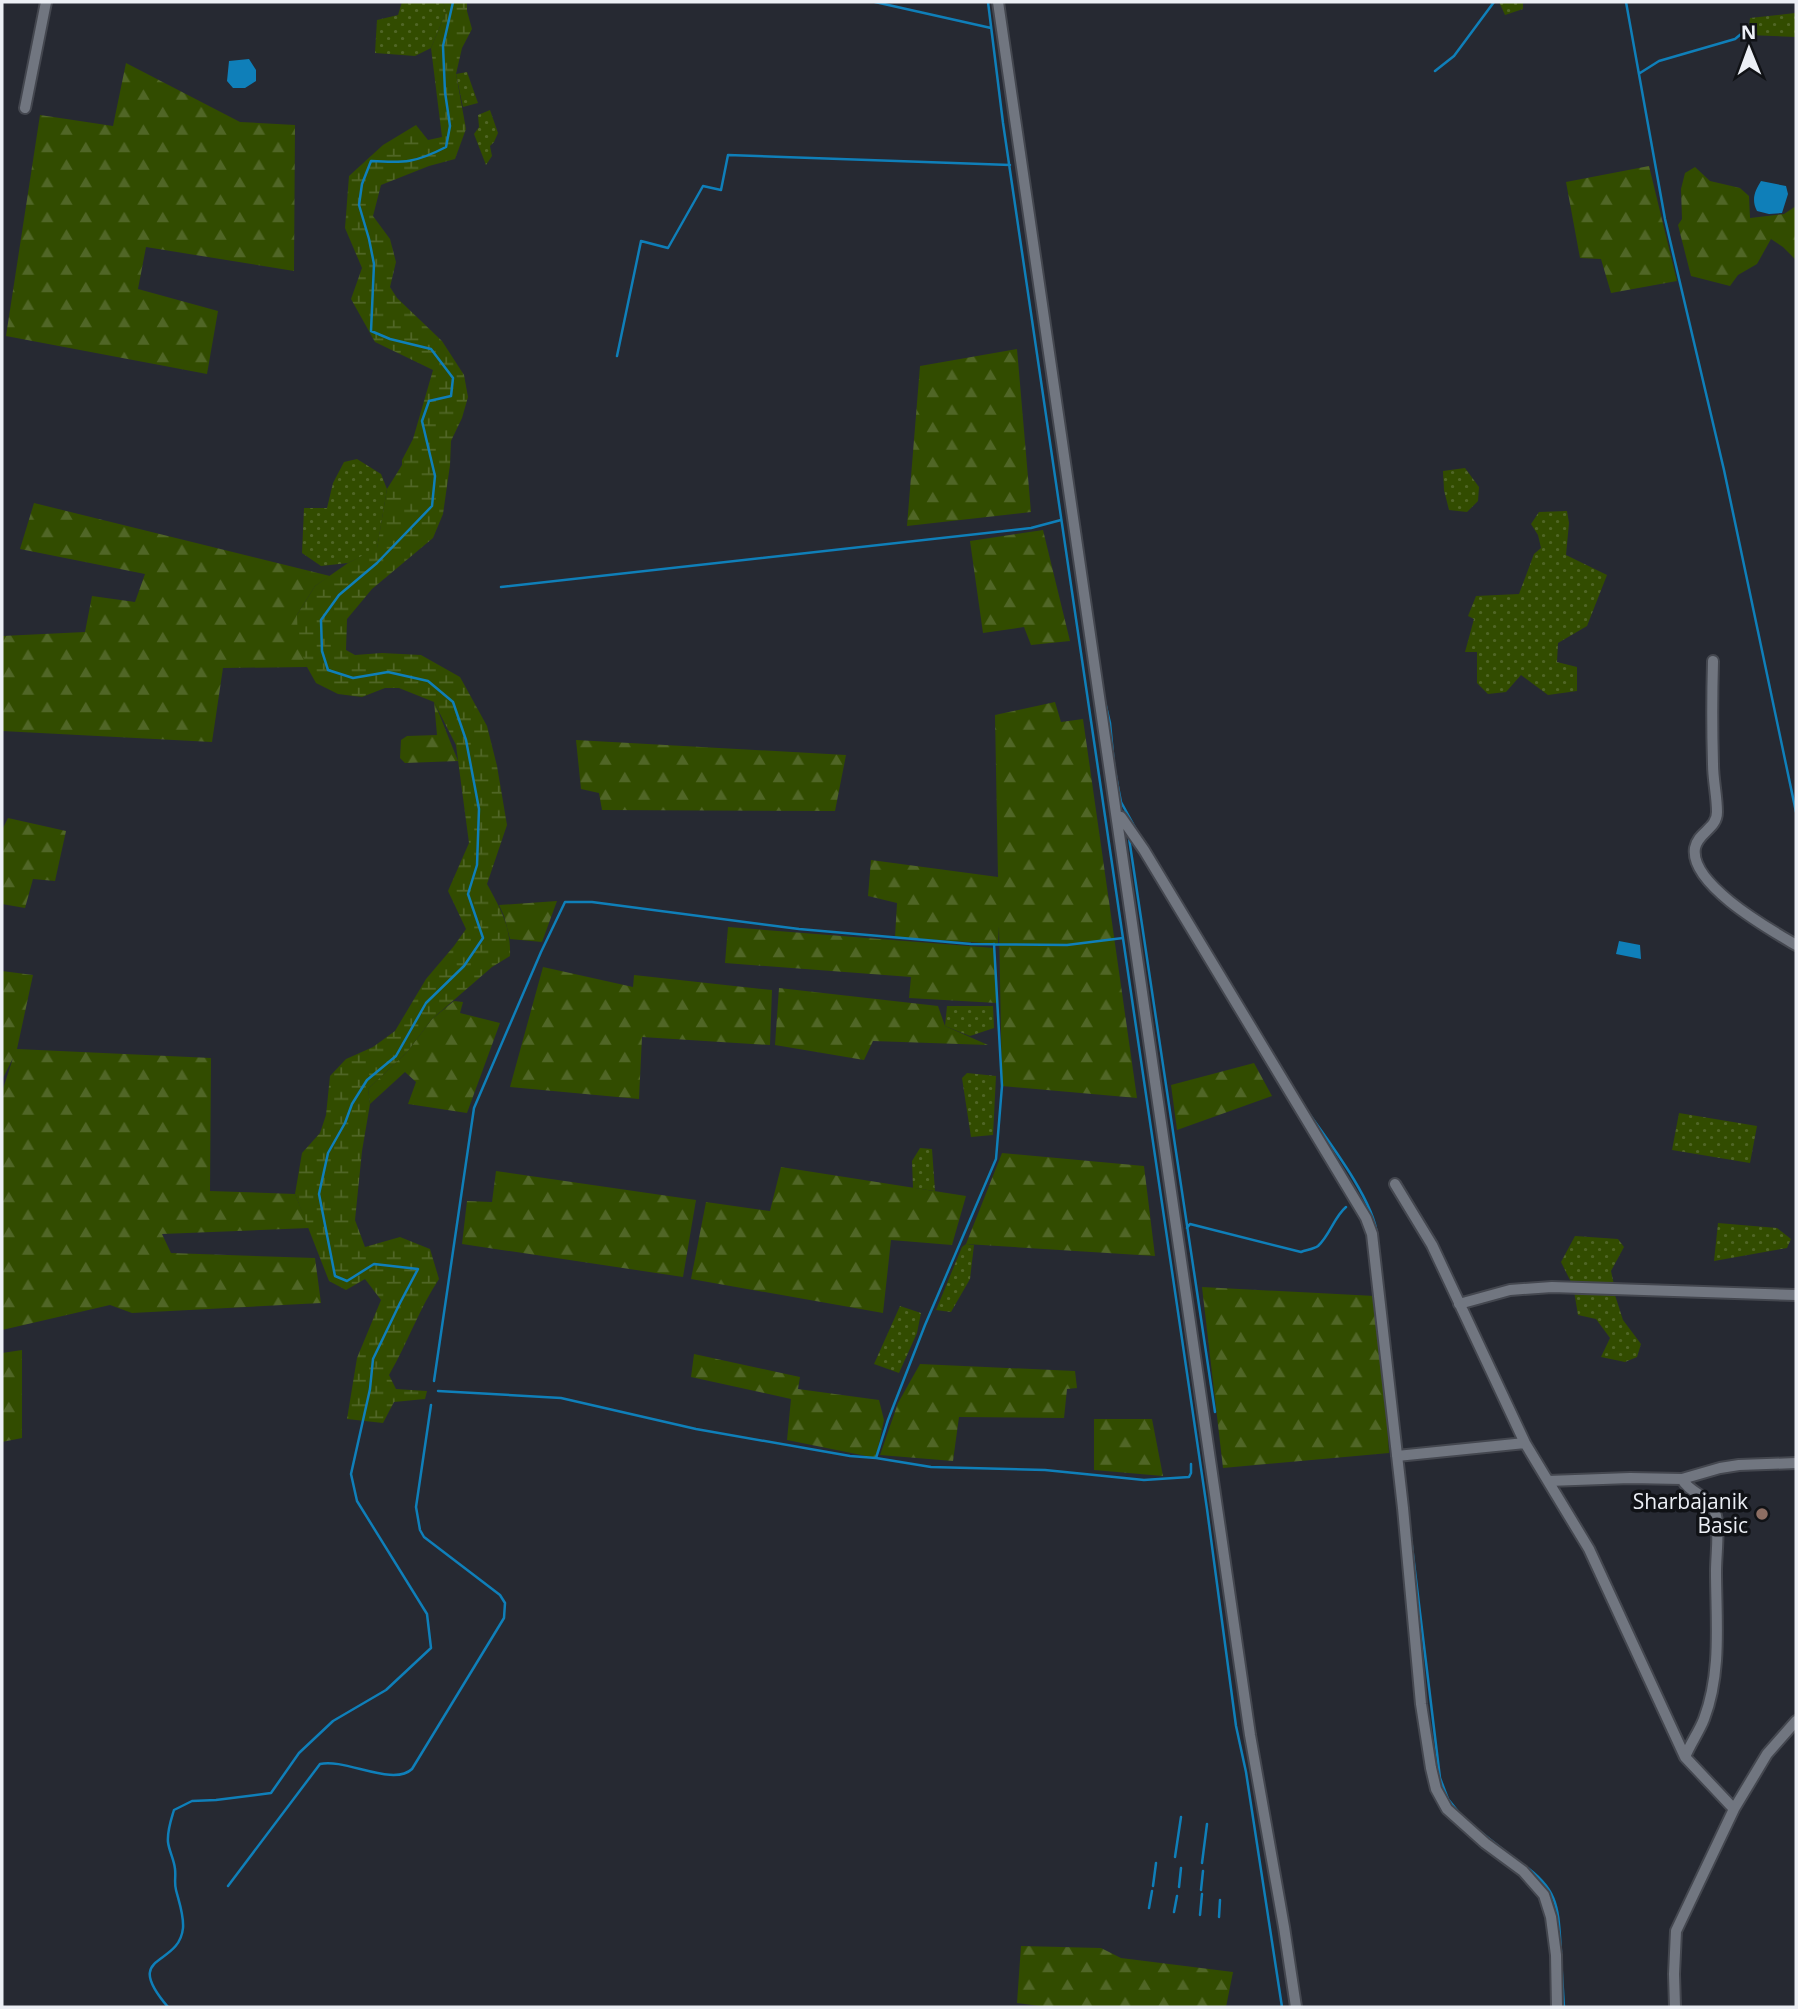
<svg xmlns="http://www.w3.org/2000/svg" width="1798" height="2009" viewBox="0 0 1798 2009" font-family="'Open Sans',sans-serif">
  <defs>
    <pattern id="grass-dots" width="8" height="8" patternUnits="userSpaceOnUse" patternTransform="scale(1.75)"><rect width="8" height="8" fill="#324c00"/><path d="M2 2h.1M6 6h.1" fill="none" stroke="#506626" stroke-width="1.8" stroke-linecap="round"/></pattern>
    <pattern id="forest-firs" width="22" height="20" patternUnits="userSpaceOnUse" patternTransform="scale(1.75)"><rect width="22" height="20" fill="#324c00"/><path d="M5 1l3.5 6h-7zM16 11l3.5 6h-7z" fill="#506626"/></pattern>
    <pattern id="wetland-marsh" width="20" height="14" patternUnits="userSpaceOnUse" patternTransform="scale(1.75)"><rect width="20" height="14" fill="#324c00"/><path d="M1 5h8M5 5V1M11 12h8M15 12V8" fill="none" stroke="#506626"/></pattern>
  </defs>
  <rect width="100%" height="100%" fill="#262932"/>
  <path fill="url(#grass-dots)" d="M402 2H443L446 12 431 48 415 56 375 53 377 20 398 15Z
    M1499 2H1523V9L1505 15Z
    M1796 8V37L1748 35 1750 18 1795 13Z
    M467 72 478 103 463 107 456 74Z
    M490 110 498 133 494 142 490 146 492 156 486 165 474 134 479 127 478 115Z
    M357 459 381 474 387 489 377 549 348 563 321 566 302 553 304 508H327L333 483 344 462Z
    M1465 468 1479 487 1478 501 1467 512 1449 510 1444 490 1443 471Z
    M1567 511 1569 523 1566 555 1607 575 1587 626 1558 643 1557 662 1577 667V691L1548 695 1521 675 1506 692 1488 694 1477 683V652H1465L1474 619 1468 616 1476 596 1519 594 1534 554 1541 548 1538 535 1531 524 1539 512Z
    M947 1006H993L994 1028 970 1036 945 1026Z
    M967 1073 996 1076 993 1135 971 1137 962 1078Z
    M1679 1113 1757 1126 1750 1163 1672 1150Z
    M920 1148 932 1149 935 1191 913 1188 912 1161Z
    M1718 1223 1777 1228 1791 1239 1787 1248 1714 1261Z
    M1575 1236 1618 1239 1624 1247 1611 1271 1614 1285 1571 1282 1561 1262Z
    M966 1244 974 1245 970 1279 951 1312 936 1310 962 1247Z
    M1574 1291 1614 1292 1623 1320 1641 1344 1637 1357 1625 1362 1601 1357 1610 1338 1596 1319 1578 1315Z
    M900 1306 921 1313 917 1333 899 1373 874 1364Z"/>
  <path fill="url(#forest-firs)" d="M126 63 240 122 295 125 294 271 146 247 138 289 218 311 207 374 6 336 40 115 113 126Z
    M1649 166 1677 281 1611 293 1601 259 1580 258 1566 182Z
    M1695 167 1710 181 1740 188 1749 196 1750 218 1784 214 1796 206V260L1783 247 1771 239 1757 264 1738 275 1730 286 1691 276 1678 225 1682 219 1681 189 1685 173Z
    M1017 349 1031 512 907 526 920 366Z
    M34 503 330 576 315 586 297 615 307 667 223 668 212 742 2 731V636L85 632 92 596 135 602 145 574 20 549Z
    M1043 530 1070 641 1031 645 1024 627 983 633 970 541Z
    M434 701 458 761 405 763 400 758 401 740 407 736 437 735Z
    M1055 702 1061 722 1083 719 1137 1098 1002 1086 999 926 998 944 895 937 897 903 868 896 871 860 998 877 995 715Z
    M576 740 846 755 835 811 602 810 599 793 581 789Z
    M8 818 66 831 55 881 33 879 25 908 2 904V830Z
    M557 901 542 942 510 939 504 916 499 905Z
    M728 927 994 948 997 1003 909 998 911 977 725 963Z
    M543 967 633 987 634 975 772 990 770 1045 642 1037 639 1099 510 1087Z
    M2 971 33 975 17 1049 211 1058 210 1191 295 1194 309 1228 162 1234 171 1253 315 1258 321 1303 132 1313 110 1305 2 1330V1092L13 1058 2 1080Z
    M779 988 938 1006 945 1026 988 1045 873 1041 864 1060 775 1045Z
    M454 1001 463 1002 460 1013 500 1023 467 1113 408 1104 416 1082 405 1072 370 1104 368 1089 407 1052 432 1019Z
    M1254 1063 1272 1096 1177 1130 1171 1085Z
    M1002 1153 1144 1166 1155 1256 966 1244Z
    M781 1167 966 1196 952 1245 891 1240 883 1313 691 1279 706 1202 770 1211Z
    M496 1171 696 1200 683 1277 462 1244 467 1201 492 1202Z
    M1202 1287 1375 1296 1385 1392 1389 1453 1223 1468Z
    M22 1350V1438L2 1442V1353Z
    M694 1354 800 1377 798 1389 879 1400 884 1420 876 1458 787 1440 791 1399 691 1377Z
    M920 1364 1075 1371 1077 1388 1067 1389 1064 1418 959 1417 953 1461 880 1455 898 1403Z
    M1094 1419H1152L1163 1476 1094 1470Z
    M1021 1946 1101 1948 1121 1958 1233 1972 1226 2007H1047L1017 2003Z"/>
  <path fill="url(#wetland-marsh)" d="M443 2H467V11L472 29 462 48 456 74 466 129 455 159 429 166 381 185 373 216 390 239 396 262 390 287 397 298 442 341 464 375 468 397 462 418 451 441 450 465 443 514 433 538 372 589 347 619 346 650 355 655 382 653 421 655 460 677 487 726 497 766 507 825 487 884C501 910 511 926 510 956L492 967 432 1019 407 1052 368 1089 370 1104 362 1151 355 1220 365 1247 400 1237 430 1249 439 1279C419 1309 407 1344 389 1375L396 1389 427 1391 425 1399 394 1402 383 1423 347 1419 357 1358 381 1300 365 1279 346 1290 329 1281 295 1194 302 1153 320 1133 326 1115 330 1076 346 1059 373 1047 395 1031 426 979 454 946 466 929 448 891 469 843 456 745 434 702 399 688H385L362 697 338 694 316 683 307 667 298 644 297 615 315 586 348 563 377 548 387 489 402 465V460L413 439 433 370 375 342 351 299 362 268 345 228 349 176 383 145 416 125 428 140 442 137 431 48 446 12Z"/>
  <path fill="#0f7fb9" d="M249 59 256 70V81L245 88H233L227 81 229 61Z
    M1761 181 1786 186 1788 194 1782 213 1769 214 1757 211C1751 199 1755 191 1761 181Z
    M1619 941 1640 945 1641 959 1616 954Z"/>
  <g fill="none" stroke-linecap="round" stroke-linejoin="round">
    <path stroke="#0f7fb9" stroke-width="2.5" d="M875 2 991 28
      M988 2 1003 123 1207 1509 1236 1726 1246 1772 1282 2007
      M1626 2 1665 219 1724 470 1796 812
      M1435 71 1454 56 1494 2
      M1640 73 1659 61 1735 39 1746 30
      M617 356 641 241 668 248 703 186 721 190 728 155 1010 165
      M501 587 1031 528 1061 520
      M1105 702 1110 723 1114 764
      M1115 771 1121 802 1138 833
      M1129 838 1215 1412
      M1305 1108C1326 1138 1374 1200 1377 1235
      M1187 1228 1190 1224 1301 1252C1306 1250 1314 1249 1318 1246 1330 1235 1334 1217 1346 1207
      M434 1381 474 1108 541 952 565 902H592L799 929 971 944 1067 945 1123 938
      M438 1391 561 1398 696 1429 850 1456 876 1458 931 1467 1045 1470 1144 1480 1189 1477 1191 1473V1464
      M876 1458 888 1420 925 1325 996 1159 1002 1086 994 944
      M1410 1530 1440 1778 1448 1799 1460 1814
      M1478 1830 1511 1856
      M1175 1857 1181 1817
      M1202 1863 1207 1824
      M1522 1864C1560 1890 1558 1909 1561 1952
      M228 1886 320 1764C345 1758 393 1787 412 1769L504 1618 505 1603 500 1595 424 1537 420 1530 416 1507 431 1405
      M1153 1886 1156 1863
      M1179 1887 1181 1868
      M1201 1890 1203 1871
      M1149 1908 1152 1891
      M1174 1912 1177 1896
      M1200 1915 1202 1894
      M1219 1917 1220 1900
      M1561 1958 1564 2007
      M168 2007C121 1952 179 1968 183 1928 184 1915 179 1902 176 1890 174 1883 176 1876 175 1869 174 1859 169 1851 168 1842 167 1831 171 1820 174 1810L192 1801 216 1800 271 1793 299 1753 333 1721 386 1690 431 1648 427 1614 357 1501 351 1474 370 1389 373 1359 400 1303 418 1269 374 1264 347 1281 335 1276 319 1194 328 1153 345 1123 352 1104 367 1080 396 1056 426 1003 464 966 483 938 468 894 477 865 479 809 466 740 453 702 428 681 388 672 353 678 328 670 322 651 321 620 339 595 377 563 432 506 435 476 422 421 429 401 451 396 453 378 431 349 390 339 371 331 374 264 369 239 359 205 362 184 371 161C405 163 415 163 446 147L450 126 445 92 443 46 453 2"/>
    <defs>
      <path id="minor" d="M998 2 1250 1735 1284 1927 1296 2007
        M25 108 46 2
        M1713 661C1712 696 1712 730 1713 764 1713 780 1717 796 1717 812 1717 829 1698 832 1695 848 1689 884 1769 929 1796 945
        M1121 817 1144 850 1366 1218 1372 1234 1403 1508 1421 1704 1431 1768 1436 1789 1447 1809 1485 1843 1523 1871 1544 1895 1551 1917 1556 1955 1557 2007
        M1395 1184 1432 1245 1525 1443 1589 1549 1685 1757 1734 1809 1676 1931 1674 1974 1675 2007
        M1459 1304 1510 1290 1552 1287 1796 1295
        M1397 1456 1525 1443
        M1682 1479C1689 1493 1710 1496 1715 1512 1720 1527 1716 1554 1716 1571 1716 1620 1722 1672 1704 1719 1699 1732 1690 1744 1685 1757
        M1548 1481 1630 1478 1682 1479 1720 1468 1739 1465 1796 1463
        M1734 1809 1767 1754 1796 1721"/>
    </defs>
    <use href="#minor" stroke="#44474f" stroke-width="14"/>
    <use href="#minor" stroke="#717680" stroke-width="10"/>
  </g>
  <circle fill="#8d6e63" stroke="#101216" stroke-width="2.5" cx="1762" cy="1514" r="7"/>
  <g text-anchor="middle" stroke-width="7" stroke-linejoin="round" paint-order="stroke">
    <g font-size="21" fill="#eceff5" stroke="#101216" text-anchor="end">
      <text x="1748" y="1509">Sharbajanik<tspan x="1748" dy="24">Basic</tspan></text>
    </g>
  </g>
  <rect width="1798" height="2009" fill="none" stroke="#eceff5" stroke-width="7"/>
  <g transform="translate(1749 49) rotate(359)" stroke="#101216" stroke-width="5" paint-order="stroke">
  <path d="M0-5L12 26L0 18L-12 26Z" fill="#eceff5"/>
  <text y="-10" font-size="19" font-weight="bold" text-anchor="middle" fill="#eceff5">N</text>
  </g>
</svg>
